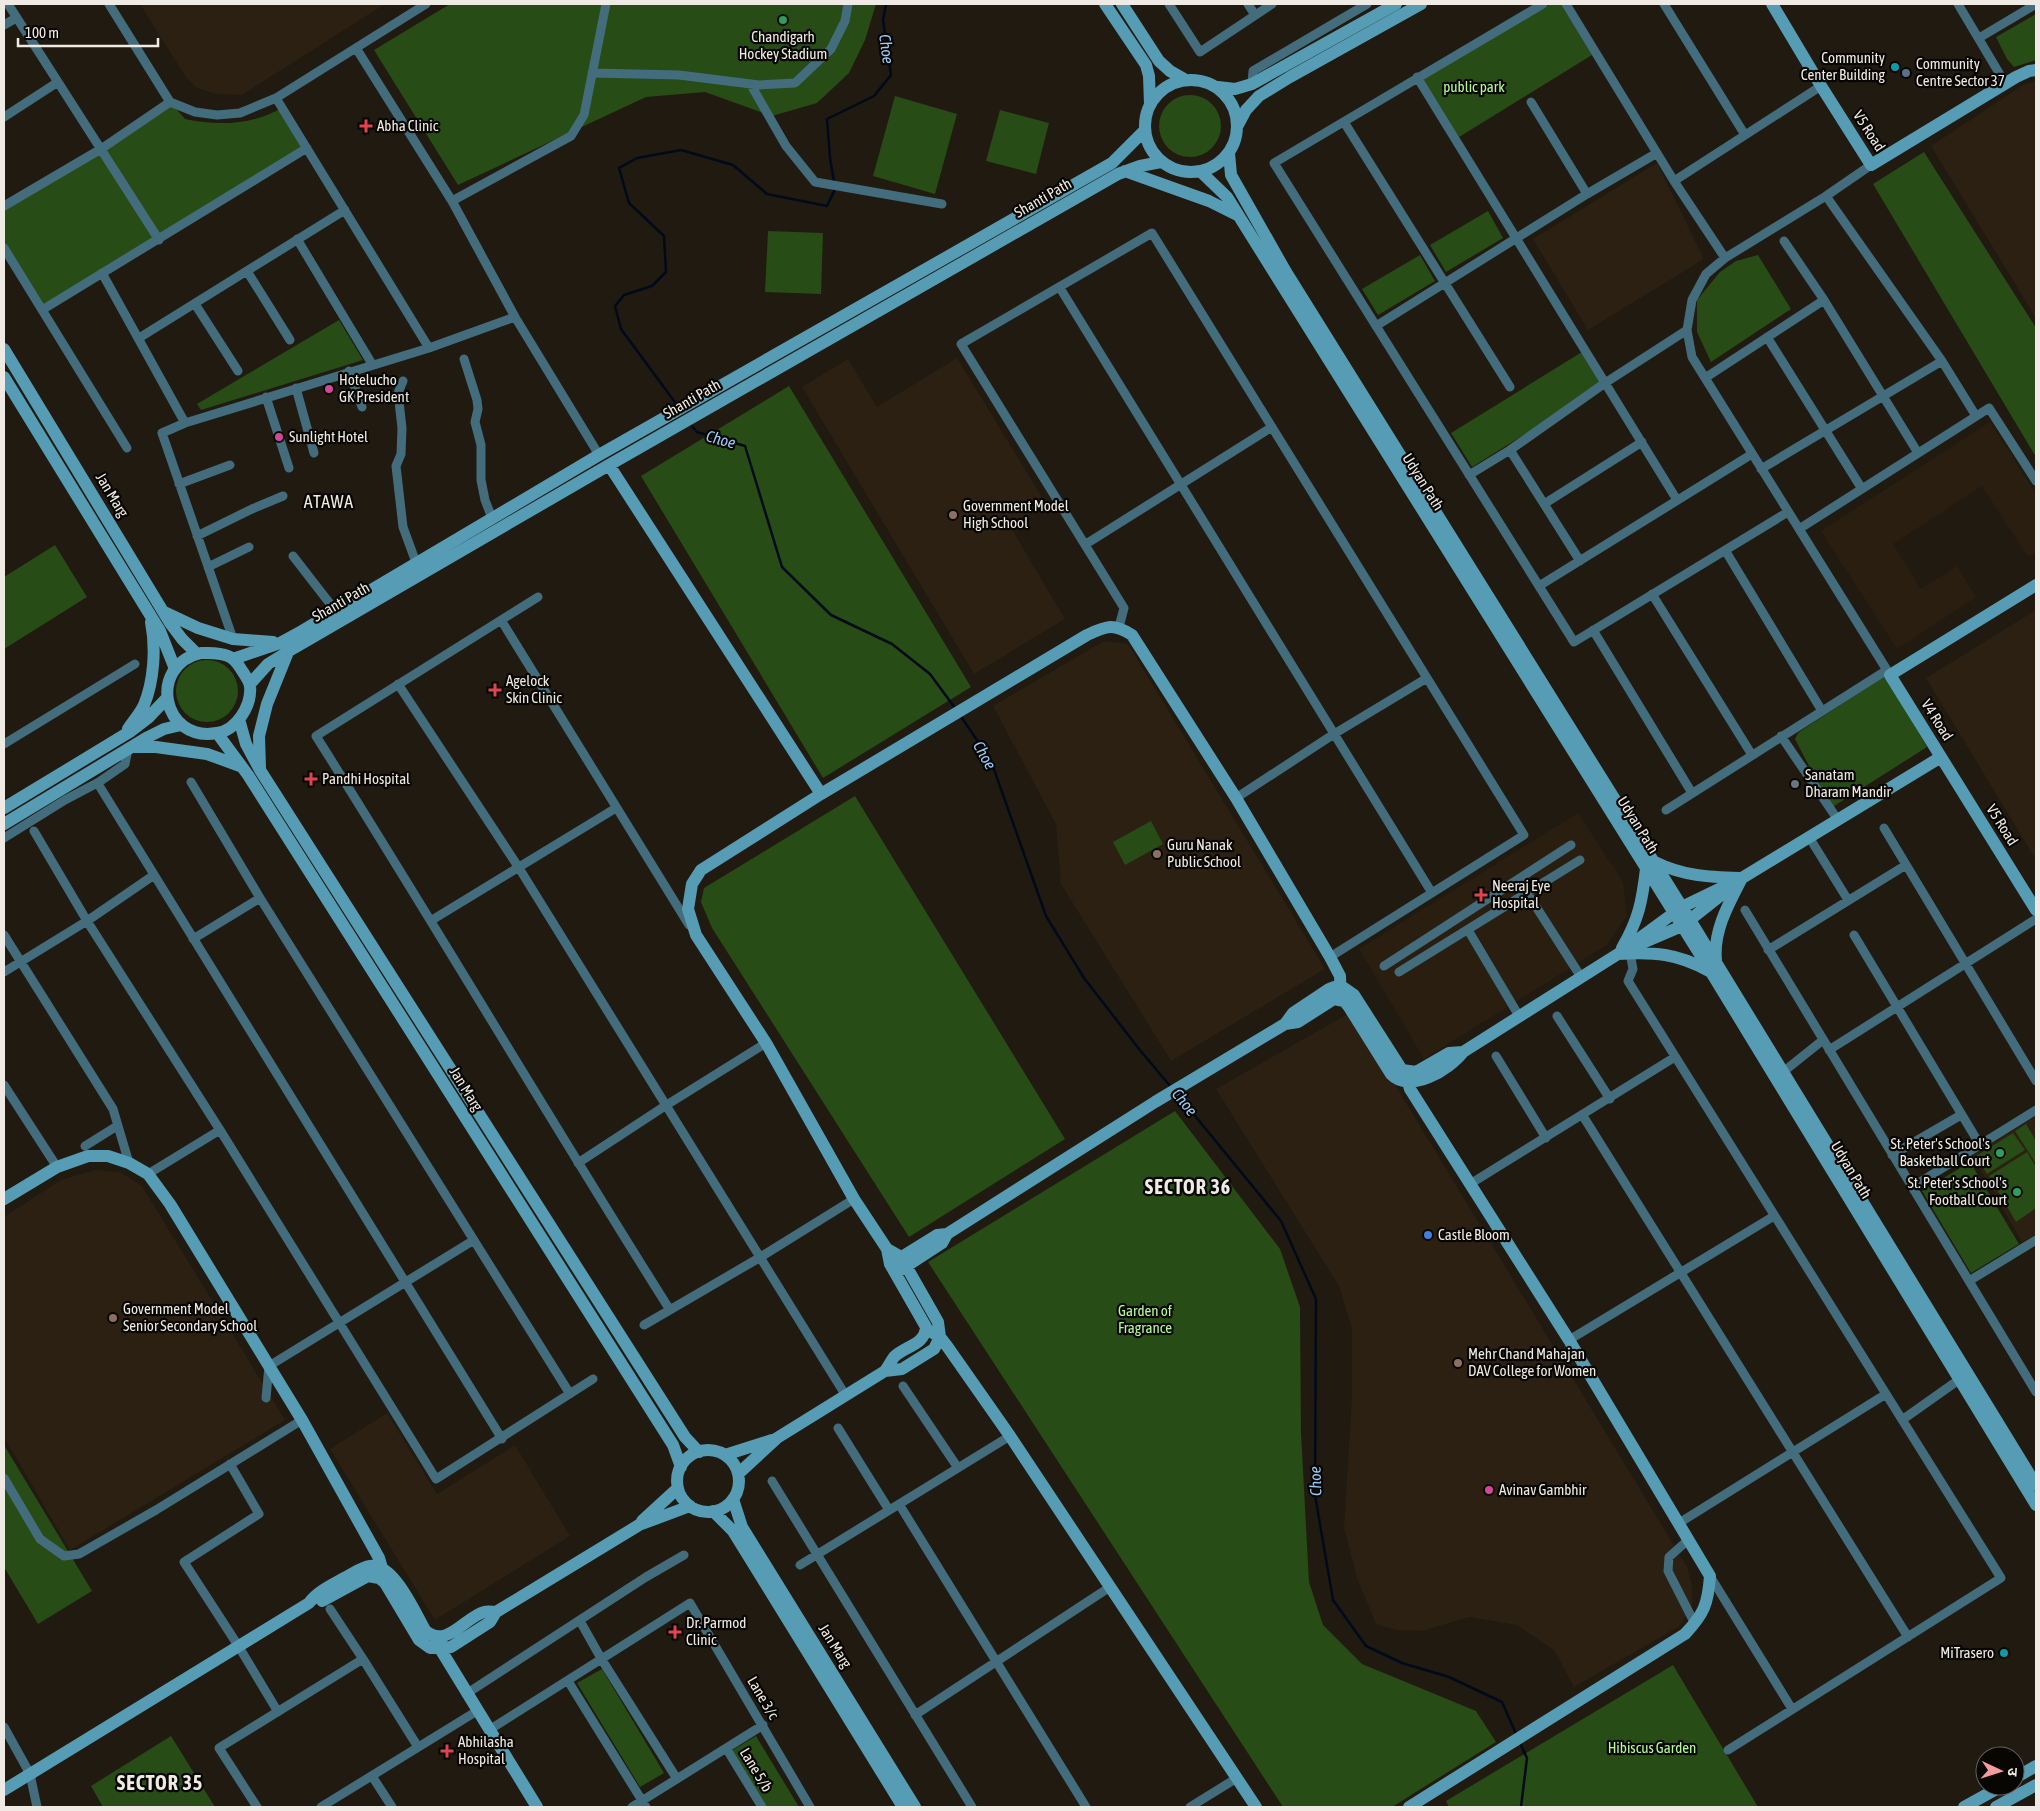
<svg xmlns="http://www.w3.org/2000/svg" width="2040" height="1811" viewBox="0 0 2040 1811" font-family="'Asap Condensed','Noto Sans Devanagari',sans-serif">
  <rect width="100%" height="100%" fill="#211a11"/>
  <path fill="#2a1e10" d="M1990 422 2036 494V552L2028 557 1982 486 1893 544 1921 589 1957 566 1976 597 1897 649 1821 531Z
    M1578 813 1623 882 1627 916 1607 945 1424 1059 1359 949Z"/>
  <path fill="#2b2012" d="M140 4H385L242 95 216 94 197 88 187 79Z
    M2036 81V318L1931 146 2023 85Z
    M1657 163 1704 259 1588 330 1533 239Z
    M957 358 1046 504 1010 526 1065 619 974 674 802 387 848 359 877 407Z
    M2036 610V860L1926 678Z
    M1104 641 1128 644 1325 969 1171 1061 1061 884 1056 824 993 706Z
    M1351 1012 1687 1567 1692 1585V1605L1680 1626 1574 1687 1554 1650 1517 1625 1469 1617 1422 1631 1396 1630 1376 1624 1357 1578 1344 1528 1352 1397V1328L1339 1286 1216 1089Z
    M2036 1116V1234L2022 1242 1972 1155Z
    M95 1170 120 1172 142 1186 285 1420 70 1550 4 1437V1217L61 1180Z
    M387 1413 437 1494 515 1445 570 1536 435 1620 330 1449Z"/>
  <path fill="#274c15" d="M450 4H876L865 40 849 73 817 103 772 116 705 92 646 97 458 185 374 50Z
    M1550 4H1561L1592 55 1459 137 1422 77Z
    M2036 14V60L2014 67 2007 59 1996 37Z
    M1159 126a31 31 0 1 1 62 0a31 31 0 1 1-62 0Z
    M895 96 957 114 935 194 873 176Z
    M170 102 185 119C218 126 252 125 282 108L307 148 42 310 4 248V206Z
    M1000 110 1049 123 1036 174 986 161Z
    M1924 152 2036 328V457L1873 184Z
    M1488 211 1503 238 1446 272 1430 245Z
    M768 231 823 233 821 294 765 292Z
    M1420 255 1435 281 1378 315 1362 289Z
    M1758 255 1791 309 1711 362 1697 332V300L1720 272 1736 261Z
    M339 320 363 360 201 410 197 404Z
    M1582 352 1603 386 1472 467 1451 433Z
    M789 386 971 687 823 778 641 476Z
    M55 545 87 597 4 649V577Z
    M176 691a31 31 0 1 1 62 0a31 31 0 1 1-62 0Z
    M1885 676 1927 747 1831 808 1795 739 1798 733 1805 728Z
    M855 796 1065 1139 909 1237 712 928 701 902 704 888Z
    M1151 821 1163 844 1125 865 1113 842Z
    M1175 1111 1280 1249 1300 1307 1301 1433 1309 1582 1323 1625 1362 1664 1476 1711 1496 1742 1392 1807H1283L928 1262Z
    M2026 1124 2036 1141V1164L2015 1131Z
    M2013 1133 2025 1150 1987 1174 1976 1156Z
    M2027 1152 2036 1167V1208L2016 1222 1989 1176Z
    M1970 1162 2019 1244 1971 1273 1922 1191Z
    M4 1445 92 1591 38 1624 4 1567Z
    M1673 1665 1758 1807H1449L1446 1801Z
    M602 1669 664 1773 640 1787 577 1683Z
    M171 1736 215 1807H103L91 1786Z
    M756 1736 799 1807H766L731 1751Z"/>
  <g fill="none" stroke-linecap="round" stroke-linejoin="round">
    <path stroke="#000a1b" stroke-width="2.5" d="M834 182 830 158 827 119 874 96 891 75 883 20 886 4
      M677 405 621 329 615 306 624 295 652 286 666 272 664 236 629 203 619 168 637 158 681 150 733 165 767 194 827 206 836 187
      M690 424 697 432 745 446 782 567 831 615 892 644 930 674 955 708
      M960 715 991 761 1046 916 1084 978 1139 1049 1171 1087
      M1178 1095 1281 1221 1316 1299 1315 1495 1333 1600 1366 1646 1402 1663 1449 1677 1502 1702 1517 1736
      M1520 1743 1527 1758 1521 1807"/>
    <path stroke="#436d7c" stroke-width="9" d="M8 4 159 240
      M109 4 170 102 195 112 217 115 240 113 276 98 426 4
      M1169 4 1200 52 1272 4
      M1248 4 1255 15
      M1543 4 1274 163 1574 642 1788 512
      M1566 4 1674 181 1725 258
      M1664 4 1745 135
      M1958 4 2005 83
      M4 25 16 18
      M1979 38 2036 4
      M356 48 452 201 515 317 599 455
      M592 73 679 75 759 85 795 83 831 49 845 21 848 4
      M1417 77 1677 500
      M1252 84 1253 71 1367 4
      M751 85 786 146 815 182 942 204
      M276 98 429 348
      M1531 102 1587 194
      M4 117 58 82
      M1344 122 1510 387
      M1871 165 1826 196 1725 258 1706 274 1692 300 1687 330 1692 357 1890 675
      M1674 181 1821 86
      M1826 196 1942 361 1976 416
      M452 201 571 136 584 115 606 4
      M4 206 101 149 170 102
      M297 239 372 364
      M1784 241 1824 300 1918 453
      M4 248 127 448
      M247 271 290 340
      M102 273 185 423
      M1060 288 1432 893
      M195 304 238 371
      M42 310 307 148
      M1376 326 1587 194 1657 153
      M1767 337 1862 489
      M139 338 345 210
      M464 359 477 400 478 409 475 422 481 445V480L485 500 490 513
      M349 371 362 407
      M1705 378 1824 300
      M403 381 398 393 402 428 401 454 396 466 403 527 414 557
      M296 388 314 453
      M266 397 289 468
      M1510 450 1580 561
      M1761 469 1942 361
      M1469 475 1510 450 1605 383 1687 330
      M179 484 230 465
      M1544 504 1642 442
      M1799 529 1989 408 2036 481
      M197 536 252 509 283 496
      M1086 544 1272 427
      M1725 550 1822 711
      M293 556 331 605
      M208 567 249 547
      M1539 586 1752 454
      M1652 594 1752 755
      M538 597 316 736C436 926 550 1120 670 1310
      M501 620 689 925
      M1119 627 1124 608 961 344 1152 233 1524 835 1330 957
      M1593 630 1692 793
      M233 639 162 433 185 423 429 348 515 317
      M398 684 519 868 846 1396
      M1781 736 1838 820
      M4 744 135 664
      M191 782 260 898 570 1394
      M100 787 502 1439
      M1236 798 1334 734 1427 678
      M1666 810 1887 670
      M1884 828 2036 1081
      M34 831 87 921 220 1130 436 1479 593 1379
      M1809 837 1848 900
      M4 838 65 800 99 782 125 764 128 749
      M1519 880 1581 977
      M1745 910 2036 1392
      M432 920 616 808
      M1468 930 1519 1016
      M4 935 113 1109 129 1163
      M1854 935 1980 1145
      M193 939 260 898
      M1768 950 1906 865
      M1630 953 1633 969 1628 981 2001 1578 1728 1750
      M1384 966 1571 845
      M4 972 87 921 154 875
      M1399 972 1580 860
      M1557 1016 1610 1099
      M1829 1050 2036 919
      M1496 1056 1546 1138
      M1783 1072 1823 1040
      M4 1085 57 1167
      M1583 1116 1908 1637
      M85 1146 117 1126
      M1892 1155 1961 1115
      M578 1163 665 1106 766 1043
      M148 1174 220 1130
      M1470 1184 1675 1057
      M1912 1187 2036 1110
      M1969 1281 2036 1240
      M644 1325 759 1258 854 1199
      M1569 1340 1774 1216
      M903 1386 958 1468
      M266 1398 269 1366 474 1240
      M1902 1420 1960 1379
      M838 1428 889 1510
      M230 1464 259 1514 184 1562 239 1647 278 1712
      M4 1478 40 1539 64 1556 79 1554 156 1510 302 1420
      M772 1481 972 1807
      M899 1504 1086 1807
      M1679 1523 1886 1394
      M1688 1540 1669 1557 1668 1571 1695 1624
      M800 1565 1010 1436
      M1710 1576 1792 1709
      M330 1609 363 1659
      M580 1621 602 1660 677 1779
      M568 1681 646 1807
      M466 1694 646 1577 684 1555
      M915 1715 1110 1587
      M4 1727 30 1774 37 1807
      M489 1730 690 1603 810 1807
      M726 1748 762 1807
      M372 1776 392 1807
      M257 1807 219 1748 363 1659 418 1747
      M321 1807 477 1711
      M632 1807 763 1725
      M1190 1807 1237 1778"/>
    <path stroke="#569cb4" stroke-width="12" d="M1105 4 1146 65 1149 76 1150 104
      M1122 4 1159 61 1170 71 1184 79
      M1772 4 1821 86 1871 165 2016 77 2029 71 2036 70
      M1145 126a46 46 0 1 1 92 0a46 46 0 1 1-92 0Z
      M1218 87 1235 89 1252 84 1396 4
      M1238 125 1246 110 1259 96 1290 77 1421 4
      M1229 153 1231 175 1286 272 1690 920 2036 1485
      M1125 171 1209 201 1239 216
      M1200 171 1227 197 1711 972 2036 1505
      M4 349 170 623 182 639 197 654
      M4 377 160 631 175 669
      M609 465 821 794
      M2036 585 1890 675 2036 910
      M164 612 198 628 233 639 273 642
      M201 653C210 653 219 652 228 656 234 658 238 664 241 669 244 674 249 680 250 686 252 705 237 730 217 733 162 743 147 665 201 653Z
      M233 659 280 643 302 631 599 455 1112 163 1145 130
      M250 684 268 664 294 648 609 465 1118 174 1140 166 1161 162
      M239 719 246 744 260 770 685 1437 699 1452
      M128 729C133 721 140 714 144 705 154 681 156 648 151 622
      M217 733 248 775 673 1445 681 1467
      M132 747H156L207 754 240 766
      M260 768 259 736 267 704 288 652
      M4 808 131 731 148 718 167 698
      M4 824 148 737 164 729 181 725
      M1655 862C1683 876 1709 877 1740 878
      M1640 944 1682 926 1725 892
      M1622 948C1639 919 1642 901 1646 869
      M1618 954C1654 952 1677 953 1709 971
      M1716 960C1713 931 1729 903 1742 878
      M1285 1024 1293 1013 1329 989 1334 987 1344 988 1354 995 1402 1070 1416 1072 1449 1053 1463 1052
      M1407 1072 1408 1082 1410 1089 1569 1340 1710 1576C1708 1604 1704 1614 1685 1634L1409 1807
      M4 1199 57 1167 88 1156H108L129 1163 148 1174 170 1204 302 1420 379 1558 382 1568 379 1578
      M895 1261 937 1235 947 1234
      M896 1273 942 1243 947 1234 1155 1102 1285 1024 1298 1022 1334 999 1344 1001 1349 1007 1391 1074C1410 1094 1449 1070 1463 1052L1618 954 1682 907 1742 878 1941 757
      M926 1329 940 1337 947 1346 1010 1436 1256 1807
      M885 1371C888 1367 891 1361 894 1357 905 1346 925 1345 926 1327L890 1264 887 1249 854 1199 766 1043 696 935 688 909 692 884 701 870 821 794 1087 635C1107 626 1113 623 1132 635L1236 798 1330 957 1340 976 1341 1000
      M677 1481a31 31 0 1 1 62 0a31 31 0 1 1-62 0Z
      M725 1455 772 1440
      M738 1474 777 1438 885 1371 902 1369 934 1349 940 1337 938 1322 901 1257 887 1249
      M733 1499 742 1527 915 1807
      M713 1511 733 1531 903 1807
      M642 1521 678 1488
      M322 1601 368 1576 379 1578 385 1583 419 1640 430 1648 451 1647 490 1622 496 1612 639 1525 690 1506
      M436 1642 537 1807
      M2015 1778 2036 1766
      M4 1790 309 1603C318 1591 332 1585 346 1577 354 1573 362 1567 370 1566 394 1563 415 1613 425 1630 446 1650 465 1617 484 1612 488 1611 493 1612 496 1612
      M1964 1807 2002 1786
      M1996 1807 2036 1785"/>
  </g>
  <g fill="#2e9e5b" stroke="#080603" stroke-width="2">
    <circle cx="783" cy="20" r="5"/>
    <circle cx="2000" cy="1153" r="5"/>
    <circle cx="2017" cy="1192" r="5"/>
  </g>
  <g fill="#0f9aa8" stroke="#080603" stroke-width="2">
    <circle cx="1895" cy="67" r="5"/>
    <circle cx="2004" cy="1653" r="5"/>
  </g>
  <circle fill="#5c6f8a" stroke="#080603" stroke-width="2" cx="1906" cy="73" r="5"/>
  <g fill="#e0444e" stroke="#080603" stroke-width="2">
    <path d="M363.5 118.5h5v5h5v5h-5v5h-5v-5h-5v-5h5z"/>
    <path d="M492.5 682.5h5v5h5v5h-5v5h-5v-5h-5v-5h5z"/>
    <path d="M308.5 771.5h5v5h5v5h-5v5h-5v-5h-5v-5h5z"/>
    <path d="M1478.5 887.5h5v5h5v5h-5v5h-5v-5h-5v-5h5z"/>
    <path d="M672.5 1624.5h5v5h5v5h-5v5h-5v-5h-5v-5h5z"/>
    <path d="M444.5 1743.5h5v5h5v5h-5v5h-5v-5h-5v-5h5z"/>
  </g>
  <g fill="#d1479c" stroke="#080603" stroke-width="2">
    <circle cx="329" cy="389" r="5"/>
    <circle cx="279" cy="437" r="5"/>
    <circle cx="1489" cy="1490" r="5"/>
  </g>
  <g fill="#8d6e63" stroke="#080603" stroke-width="2">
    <circle cx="953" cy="515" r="5"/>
    <circle cx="1157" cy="854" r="5"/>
    <circle cx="113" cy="1318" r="5"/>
    <circle cx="1458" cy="1363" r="5"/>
  </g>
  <circle fill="#6b7280" stroke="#080603" stroke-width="2" cx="1795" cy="784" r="5"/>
  <circle fill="#3f7fe0" stroke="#080603" stroke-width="2" cx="1428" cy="1235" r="5"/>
  <g text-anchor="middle" stroke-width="4.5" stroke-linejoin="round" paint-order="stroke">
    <g font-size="15" fill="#efeae3" stroke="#080603" text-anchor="start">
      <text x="783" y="42" text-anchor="middle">Chandigarh<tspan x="783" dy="17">Hockey Stadium</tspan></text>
      <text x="1885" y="63" text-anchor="end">Community<tspan x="1885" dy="17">Center Building</tspan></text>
      <text x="1916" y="69">Community<tspan x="1916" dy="17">Centre Sector 37</tspan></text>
      <text x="377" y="131">Abha Clinic</text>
      <text x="339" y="385">Hotelucho<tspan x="339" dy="17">GK President</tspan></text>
      <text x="289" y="442">Sunlight Hotel</text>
      <text x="963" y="511">Government Model<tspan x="963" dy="17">High School</tspan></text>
      <text x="506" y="686">Agelock<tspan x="506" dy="17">Skin Clinic</tspan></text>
      <text x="1805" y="780">Sanatam<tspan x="1805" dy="17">Dharam Mandir</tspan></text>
      <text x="322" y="784">Pandhi Hospital</text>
      <text x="1167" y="850">Guru Nanak<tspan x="1167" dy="17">Public School</tspan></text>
      <text x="1492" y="891">Neeraj Eye<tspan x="1492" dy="17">Hospital</tspan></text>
      <text x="1990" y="1149" text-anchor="end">St. Peter's School's<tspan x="1990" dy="17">Basketball Court</tspan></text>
      <text x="2007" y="1188" text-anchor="end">St. Peter's School's<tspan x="2007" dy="17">Football Court</tspan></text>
      <text x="1438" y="1240">Castle Bloom</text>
      <text x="123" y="1314">Government Model<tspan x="123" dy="17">Senior Secondary School</tspan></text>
      <text x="1468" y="1359">Mehr Chand Mahajan<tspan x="1468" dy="17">DAV College for Women</tspan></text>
      <text x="1499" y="1495">Avinav Gambhir</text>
      <text x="686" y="1628">Dr. Parmod<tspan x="686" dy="17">Clinic</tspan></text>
      <text x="1994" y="1658" text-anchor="end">MiTrasero</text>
      <text x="458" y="1747">Abhilasha<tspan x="458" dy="17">Hospital</tspan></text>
    </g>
    <g font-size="15" fill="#b4fa97" stroke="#080603">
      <text x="1474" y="92">public park</text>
      <text x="1145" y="1316">Garden of<tspan x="1145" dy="17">Fragrance</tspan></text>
      <text x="1652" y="1753">Hibiscus Garden</text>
    </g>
    <g font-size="15" fill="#efeae3" stroke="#080603">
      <text transform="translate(1869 131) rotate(57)" y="5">V5 Road</text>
      <text transform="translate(1043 198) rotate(-30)" y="5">Shanti Path</text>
      <text transform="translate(692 399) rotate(-30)" y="5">Shanti Path</text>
      <text transform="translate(1423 482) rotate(58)" y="5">Udyan Path</text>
      <text transform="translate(112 495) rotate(59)" y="5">Jan Marg</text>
      <text transform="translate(341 602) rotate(-30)" y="5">Shanti Path</text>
      <text transform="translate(1937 720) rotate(58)" y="5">V4 Road</text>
      <text transform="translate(1638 825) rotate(58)" y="5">Udyan Path</text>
      <text transform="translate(2002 825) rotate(58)" y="5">V5 Road</text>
      <text transform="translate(466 1089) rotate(58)" y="5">Jan Marg</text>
      <text transform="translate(1851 1170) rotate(59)" y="5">Udyan Path</text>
      <text transform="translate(835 1646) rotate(58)" y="5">Jan Marg</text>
      <text transform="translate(763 1698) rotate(59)" y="5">Lane 3/c</text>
      <text transform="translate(756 1770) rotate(59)" y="5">Lane 5/b</text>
    </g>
    <g font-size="16" font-style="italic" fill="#98ccfc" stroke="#080603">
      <text transform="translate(887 49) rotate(82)" y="6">Choe</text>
      <text transform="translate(721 439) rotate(16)" y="6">Choe</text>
      <text transform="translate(985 755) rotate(61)" y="6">Choe</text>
      <text transform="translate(1185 1102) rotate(51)" y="6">Choe</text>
      <text transform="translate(1315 1481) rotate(-92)" y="6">Choe</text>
    </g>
    <g font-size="18" letter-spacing="1" fill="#efeae3" stroke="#080603">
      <text x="329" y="508">ATAWA</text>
    </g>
    <g font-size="20" font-weight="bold" letter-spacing="1" fill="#efeae3" stroke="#080603">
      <text x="1188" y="1194">SECTOR 36</text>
      <text x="160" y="1790">SECTOR 35</text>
    </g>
  </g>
  <rect width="2040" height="1811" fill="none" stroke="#efeae3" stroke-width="10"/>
  <g transform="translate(2000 1771) rotate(94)"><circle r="24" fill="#080603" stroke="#64615d"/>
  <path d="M0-4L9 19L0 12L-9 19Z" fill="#f59b9d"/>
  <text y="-8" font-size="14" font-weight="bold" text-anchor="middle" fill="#efeae3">उ</text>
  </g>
  <path d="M18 38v8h140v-8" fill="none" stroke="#efeae3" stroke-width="2.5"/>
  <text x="25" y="38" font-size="15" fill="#efeae3" stroke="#080603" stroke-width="4" paint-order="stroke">100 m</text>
</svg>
